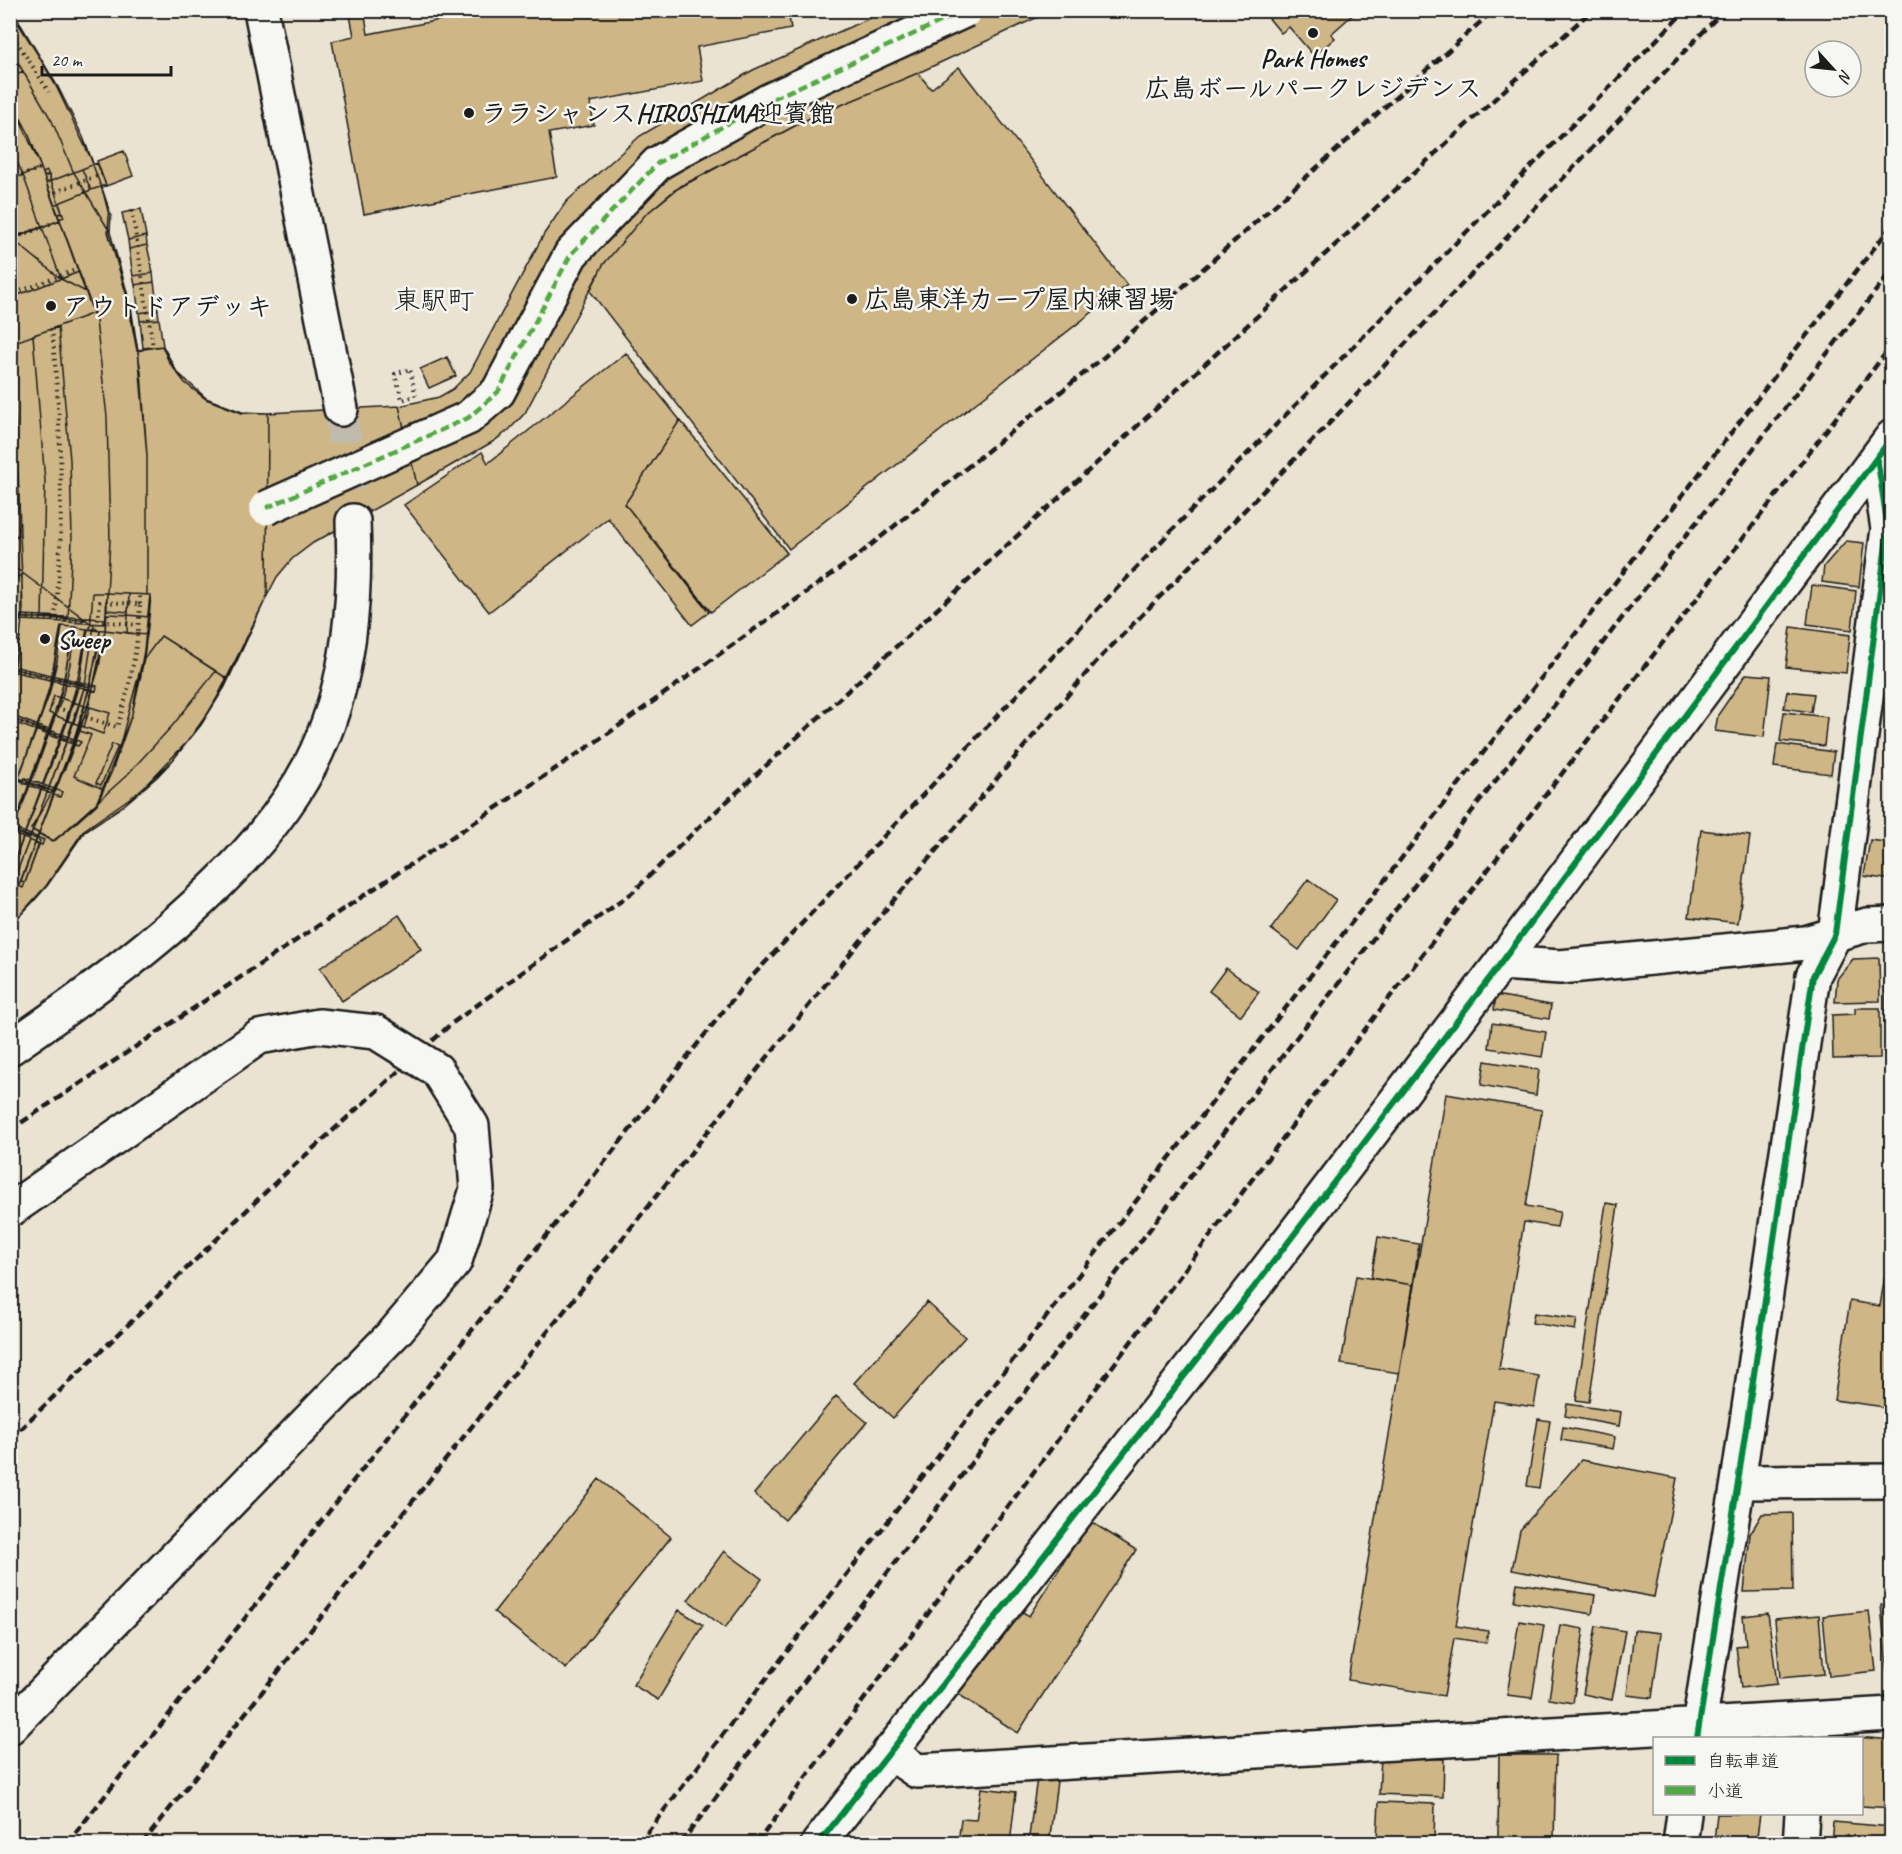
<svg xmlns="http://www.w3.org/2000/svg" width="1902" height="1854" viewBox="0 0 1902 1854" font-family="Caveat,'Klee One',sans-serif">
  <rect width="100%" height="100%" fill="#eae3d2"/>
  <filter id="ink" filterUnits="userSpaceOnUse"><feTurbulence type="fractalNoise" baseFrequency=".0167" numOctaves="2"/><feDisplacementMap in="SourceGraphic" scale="12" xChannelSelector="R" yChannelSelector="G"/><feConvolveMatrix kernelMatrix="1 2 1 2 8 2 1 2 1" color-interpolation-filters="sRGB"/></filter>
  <g filter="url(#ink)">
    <path fill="#cfb686" stroke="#1c1c1c" stroke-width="1.5" d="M10 10 58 87 83 137 111 215 110 232 73 171 52 121 10 49Z
      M12 10 58 87 83 137 93 163 57 88Z
      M349 10H364L368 34 491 10H788L791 29 697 47 703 81 590 102 594 125 549 133 557 177 364 214 332 41 354 36Z
      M888 10H1053L918 73 808 119 675 190 645 215 603 265 525 413 509 430 494 441 417 485 399 406 439 397 453 389 470 372 544 234 566 202 640 136 753 70Z
      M1262 10H1358L1331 34 1335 38 1314 56 1289 27 1281 33Z
      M10 49 52 121 73 171 110 232 131 307 141 372 147 456V595H151L144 659 161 636 228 679 201 725 173 760 123 806 85 831 47 886 10 926V908L90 702 105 630 110 540 107 417 96 321 28 132 10 98Z
      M10 52 23 71 10 78Z
      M959 67 1127 285 789 549 590 291 603 265 645 215 681 186 808 119 918 73 931 89Z
      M10 98 19 117 10 121Z
      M10 98 19 117 10 120Z
      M10 98 28 132 96 321 107 417 110 540 105 630 90 702 10 908V678L20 638 23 608 14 383 10 372Z
      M19 117 41 168 23 175 10 146V121Z
      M19 117 41 168 10 180V120Z
      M10 146 23 175 10 180Z
      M124 151 133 176 106 186 97 161Z
      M97 163 106 185 91 190 82 169Z
      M97 163 106 185 91 190 82 169Z
      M97 163 106 185 91 190 82 169Z
      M97 163 106 185 91 190 82 169Z
      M97 163 106 185 91 190 82 169Z
      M41 168 60 220 42 227 23 175Z
      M41 168 60 220 10 240V180Z
      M82 169 91 190 54 205 46 183Z
      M82 169 91 190 54 205 46 183Z
      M82 169 91 190 54 205 46 183Z
      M82 169 91 190 54 205 46 183Z
      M47 171 64 217 59 219 43 173Z
      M23 175 42 227 11 238 10 180Z
      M49 175 62 213 58 214 44 177Z
      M102 188 111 215 110 232 127 292 138 350H143L137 351 126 293 108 232 109 215Z
      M141 209 146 236 128 240 122 213Z
      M60 220 79 272 61 279 42 227Z
      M60 220 79 272 10 298V240Z
      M42 227 61 279 11 238Z
      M146 236 147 245 129 249 128 240Z
      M147 245 153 273 133 276 129 249Z
      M79 272 83 282 86 292 61 279Z
      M79 272 94 313 10 344V298Z
      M153 273 154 282 135 285 133 276Z
      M154 282 158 310 139 313 135 285Z
      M158 310 159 319 140 321 139 313Z
      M159 319 163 346 143 348 140 321Z
      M58 327 70 460 72 540 68 619 42 617 45 481 33 335Z
      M162 346 177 372 206 398 242 412 268 413H242L206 399 185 383 169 362Z
      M163 346 177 372 206 398 242 412 268 413 267 596 228 679 161 636 144 659 151 595H147V456L138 350Z
      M626 353 680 420 625 504 709 612 692 625 608 518 489 612 404 505 482 452 488 463Z
      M447 357 456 376 429 388 420 369Z
      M10 372 14 383 15 407H10Z
      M399 406 417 485 313 543 292 559 277 577 267 596 268 413Z
      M10 407H15L17 454 10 455Z
      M680 420 787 553 711 612 625 504Z
      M17 454 19 495H10V455Z
      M10 495H19L20 536 10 537Z
      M20 536 22 576 10 577V537Z
      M1846 541 1864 543 1859 587 1822 582 1824 566Z
      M10 564 86 620 10 617Z
      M22 576V621L10 620V577Z
      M1812 585 1856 591 1852 630 1807 624Z
      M93 593H107L105 630 90 629Z
      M107 593 129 594 128 612 107 610Z
      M129 594 151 595 147 635 127 633Z
      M129 594 151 595 149 617 128 615Z
      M150 595 149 617 141 675 132 714 112 771 97 804 77 822 53 842 31 829 53 841 76 822 96 804 118 752 143 659Z
      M267 596 225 687 201 725 173 760 157 777 123 806 85 831 47 886 34 901 10 926 46 886 84 830 140 791 187 742 213 706Z
      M107 614 128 615 127 633 105 630Z
      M21 615 66 617V622L20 620Z
      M128 615 149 617 147 635 127 633Z
      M10 617 86 620 94 626 85 685 10 668V650L17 651 20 636 10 634Z
      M66 617 105 619 104 624 66 622Z
      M10 620 22 621 15 664 10 663Z
      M61 626 74 627 64 680 52 678Z
      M61 626H62L57 661 49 695 10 802 48 695Z
      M94 626 100 631 98 649 80 724 15 896 10 897V890L74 722 85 685Z
      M74 627 87 629 77 684 64 680Z
      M74 627H75L70 664 62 698 31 783 10 837 60 698Z
      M1791 627 1850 635 1846 673 1786 667Z
      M87 629 100 631 90 687 77 684Z
      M88 629 79 684 68 720 10 873 73 702Z
      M105 630 147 635 132 714 103 789 74 776 91 735 80 731 99 667Z
      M10 634 20 636 17 651 10 650Z
      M161 636 216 671 173 725 126 776 53 842 31 829 64 771 80 731 91 735 74 776 103 789 132 714 144 659Z
      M12 666 60 677 59 682 11 671Z
      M10 668 85 685 67 739 10 718Z
      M1746 674 1771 676 1764 737 1715 731 1718 715Z
      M60 677 97 686 96 691 59 682Z
      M52 678 64 680 49 733 37 729Z
      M64 680 77 684 61 737 49 733Z
      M77 684 90 687 73 742 61 737Z
      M1787 691 1814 694 1811 712 1784 708Z
      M54 696 85 706 79 725 49 713Z
      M85 706 90 707 84 727 79 725Z
      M90 707 110 713 103 734 84 727Z
      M1784 712 1827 717 1824 746 1780 741Z
      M10 715 44 728 43 733 10 721Z
      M10 718 67 739 48 790 10 776Z
      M44 728 74 739 81 742 78 746 43 733Z
      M37 729 49 733 30 783 18 778Z
      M49 733 61 737 42 787 30 783Z
      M61 737 73 742 54 792 42 787Z
      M112 744 118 746 101 785 96 783Z
      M1777 744 1834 752 1831 774 1774 767Z
      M10 776 48 790 30 838 10 830Z
      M18 778 30 783 12 830 10 798Z
      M25 778 62 792 60 797 23 783Z
      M30 783 42 787 24 835 12 830Z
      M42 787 54 792 37 839 24 835Z
      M10 827 44 840 42 845 10 833Z
      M10 830 30 838 10 890Z
      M12 830 24 835 10 871V835Z
      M1701 830 1750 836 1738 923 1689 917Z
      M24 835 37 839 15 896 10 894V871Z
      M37 839 40 841 23 888 19 886Z
      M1870 840 1892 843V880L1864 876Z
      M35 844 39 845 25 883 21 882Z
      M1308 879 1336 900 1299 950 1271 929Z
      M399 915 421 949 342 1001 320 968Z
      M1879 958 1880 1001 1835 1002 1837 979 1853 959Z
      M1226 968 1259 992 1241 1016 1209 991Z
      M1886 968H1892V1045H1885Z
      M1496 995 1551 1005 1549 1019 1494 1010Z
      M1855 1008H1880V1058L1833 1059 1832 1015 1855 1014Z
      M1492 1023 1546 1032 1542 1057 1489 1048Z
      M1485 1061 1539 1070 1536 1095 1481 1085Z
      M1446 1094 1542 1110 1526 1206 1560 1212 1557 1227 1524 1222 1499 1369 1539 1376 1534 1407 1494 1401 1456 1626 1488 1631 1486 1643 1454 1638 1444 1696 1348 1680Z
      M1606 1203 1618 1205 1589 1402 1576 1400Z
      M1892 1231V1408L1834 1400 1850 1301 1880 1306Z
      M1378 1237 1419 1244 1413 1285 1371 1278Z
      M1356 1276 1413 1285 1399 1373 1341 1364Z
      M927 1302 965 1337 893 1418 854 1383Z
      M1534 1313 1577 1319 1575 1330 1532 1323Z
      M836 1396 867 1422 785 1520 754 1494Z
      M1567 1404 1621 1412 1619 1426 1565 1416Z
      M1538 1419 1550 1421 1539 1488 1527 1486Z
      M1563 1427 1615 1437 1613 1449 1561 1440Z
      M1581 1460 1677 1478 1654 1597 1512 1570 1520 1530Z
      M599 1479 671 1537 566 1669 494 1612Z
      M1792 1513 1793 1591 1744 1592 1750 1534 1762 1514Z
      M1090 1521 1136 1550 1018 1733 958 1694 1015 1607 1029 1616Z
      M724 1551 762 1579 725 1628 688 1600Z
      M1517 1583 1595 1595 1592 1614 1514 1601Z
      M1892 1604V1669L1887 1670 1881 1605Z
      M679 1610 703 1625 658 1700 633 1685Z
      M1869 1611 1876 1671 1829 1676 1823 1616Z
      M1768 1613 1777 1684 1741 1688 1736 1646 1746 1645 1743 1616Z
      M1819 1615 1824 1674 1780 1678 1775 1619Z
      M1519 1621 1544 1625 1532 1698 1507 1695Z
      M1560 1625 1584 1629 1573 1703 1549 1699Z
      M1596 1626 1625 1631 1612 1700 1583 1694Z
      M1634 1630 1661 1633 1652 1698 1627 1695Z
      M1846 1736 1892 1740V1808L1862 1806V1738H1846Z
      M1499 1755H1556L1554 1839 1498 1837Z
      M1381 1757 1444 1759 1443 1797 1379 1794Z
      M1037 1778 1057 1781 1049 1844H1028Z
      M981 1788 1016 1792 1010 1844H958L961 1819 976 1820Z
      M1379 1802 1435 1804 1434 1839 1377 1837Z
      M1717 1814H1760L1756 1844H1707L1708 1840 1714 1841Z
      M1833 1822 1892 1827V1844H1831Z"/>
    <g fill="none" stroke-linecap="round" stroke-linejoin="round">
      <path stroke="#c1bbae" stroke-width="33" stroke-dasharray="33 16" stroke-linecap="butt" d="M341 409 353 521"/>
      <defs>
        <path id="minor" d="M261 10 341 409
          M1501 963 1560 967 1805 943 1867 925 1892 924
          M10 1048C114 977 264 868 317 751 350 678 356 600 353 521
          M1738 1482 1892 1481
          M10 1727 281 1449
          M1697 1738 1738 1482 1813 976 1835 934 1888 529 1877 457
          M889 1752 917 1771 1892 1714
          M818 1844 1254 1287 1501 963 1892 437
          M1680 1844 1684 1814
          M1800 1844 1802 1814"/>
      </defs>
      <use href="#minor" stroke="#1c1c1c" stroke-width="38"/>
      <path stroke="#1c1c1c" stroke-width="4" stroke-dasharray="1.5 4.5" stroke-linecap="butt" d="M10 31 49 92
        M10 120 19 117
        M10 180 41 168
        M50 194 102 174
        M132 211 153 347
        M10 240 60 220
        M10 295 78 269
        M52 329C61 425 65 522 55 618
        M411 397 402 400 395 374 410 369 416 398
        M10 407H15
        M10 455 17 454
        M10 495H19
        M10 537 20 536
        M10 577 22 576
        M140 604V595
        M10 617 86 620
        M10 620 22 621
        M10 643 18 644
        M10 663 15 664
        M10 668 85 685
        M51 706 117 727C130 688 138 645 140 604L100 602 98 621 138 625
        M10 718 67 739
        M10 776 48 790
        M10 830 30 838"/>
      <use href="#minor" stroke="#f6f6f2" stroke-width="33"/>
      <path stroke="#1c1c1c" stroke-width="4.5" stroke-dasharray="9 4.5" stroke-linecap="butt" d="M10 1130 606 735 856 557 1104 357 1494 10
        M10 1439 277 1181 451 1024 632 893 700 826 1592 10
        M67 1844 744 985 1171 531 1686 10
        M142 1844 465 1435 882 914 1095 663 1320 433 1724 10
        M638 1844 1892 225
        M680 1844 1293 1042 1892 270
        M756 1844 1333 1071 1892 345"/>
      <defs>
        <path id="minor-bridge" d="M266 508 468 418 498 392 571 254 658 163 768 101 966 10
          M10 1210 259 1037 319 1026 376 1032 437 1070 472 1126 477 1189 455 1261 396 1331 281 1449"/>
      </defs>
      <use href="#minor-bridge" stroke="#1c1c1c" stroke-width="38" stroke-linecap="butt"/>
      <use href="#minor-bridge" stroke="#f6f6f2" stroke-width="33"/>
      <path stroke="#52a943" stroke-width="4.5" stroke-dasharray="9 4.5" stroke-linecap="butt" d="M266 508 468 418 498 392 571 254 658 163 768 101 966 10"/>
      <defs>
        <path id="cycleway" d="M1697 1738 1738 1482 1813 976 1835 934 1888 529 1877 457
          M818 1844 1254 1287 1501 963 1892 437"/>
      </defs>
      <use href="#cycleway" stroke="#f6f6f2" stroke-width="10"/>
      <use href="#cycleway" stroke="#00873e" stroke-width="6"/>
    </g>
  </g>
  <g fill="#1c1c1c" stroke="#f6f6f2" stroke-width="2">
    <circle cx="1313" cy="33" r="6"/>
    <circle cx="469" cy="113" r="6"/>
    <circle cx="852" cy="299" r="6"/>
    <circle cx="51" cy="306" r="6"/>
    <circle cx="45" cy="639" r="6"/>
  </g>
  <g text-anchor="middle" stroke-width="5" stroke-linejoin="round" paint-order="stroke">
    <g font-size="26" font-weight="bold" fill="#1c1c1c" stroke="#f6f6f2" text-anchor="start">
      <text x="1313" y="67" text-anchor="middle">Park Homes<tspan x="1313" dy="30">広島ボールパークレジデンス</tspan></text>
      <text x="481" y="122">ララシャンスHIROSHIMA迎賓館</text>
      <text x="864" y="308">広島東洋カープ屋内練習場</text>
      <text x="63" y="315">アウトドアデッキ</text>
      <text x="57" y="648">Sweep</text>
    </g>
    <g font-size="27" fill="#1c1c1c" stroke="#f6f6f2">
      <text x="434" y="309">東駅町</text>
    </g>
  </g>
  <rect width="1902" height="1854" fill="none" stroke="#f6f6f2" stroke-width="36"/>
  <rect x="18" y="18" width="1866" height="1818" fill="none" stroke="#1c1c1c" stroke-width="2" filter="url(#ink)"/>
  <rect x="1653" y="1737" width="210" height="78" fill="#f6f6f2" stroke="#9f9f9c" stroke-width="1.5"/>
  <rect x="1665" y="1756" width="30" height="9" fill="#00873e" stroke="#9f9f9c" stroke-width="1.5"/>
  <text x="1707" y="1767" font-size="18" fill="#1c1c1c">自転車道</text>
  <rect x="1665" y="1786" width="30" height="9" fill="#52a943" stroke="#9f9f9c" stroke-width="1.5"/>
  <text x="1707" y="1797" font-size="18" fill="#1c1c1c">小道</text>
  <g transform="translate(1833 69) rotate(117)"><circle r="28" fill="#f6f6f2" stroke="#9f9f9c" stroke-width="1.5"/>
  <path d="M0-4.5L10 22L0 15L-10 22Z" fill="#1c1c1c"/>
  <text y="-9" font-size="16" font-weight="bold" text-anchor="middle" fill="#1c1c1c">N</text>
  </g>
  <path d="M42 66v9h129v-9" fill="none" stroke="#1c1c1c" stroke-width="3"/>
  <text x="51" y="66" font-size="18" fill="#1c1c1c" stroke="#f6f6f2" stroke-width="4.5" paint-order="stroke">20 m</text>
</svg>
